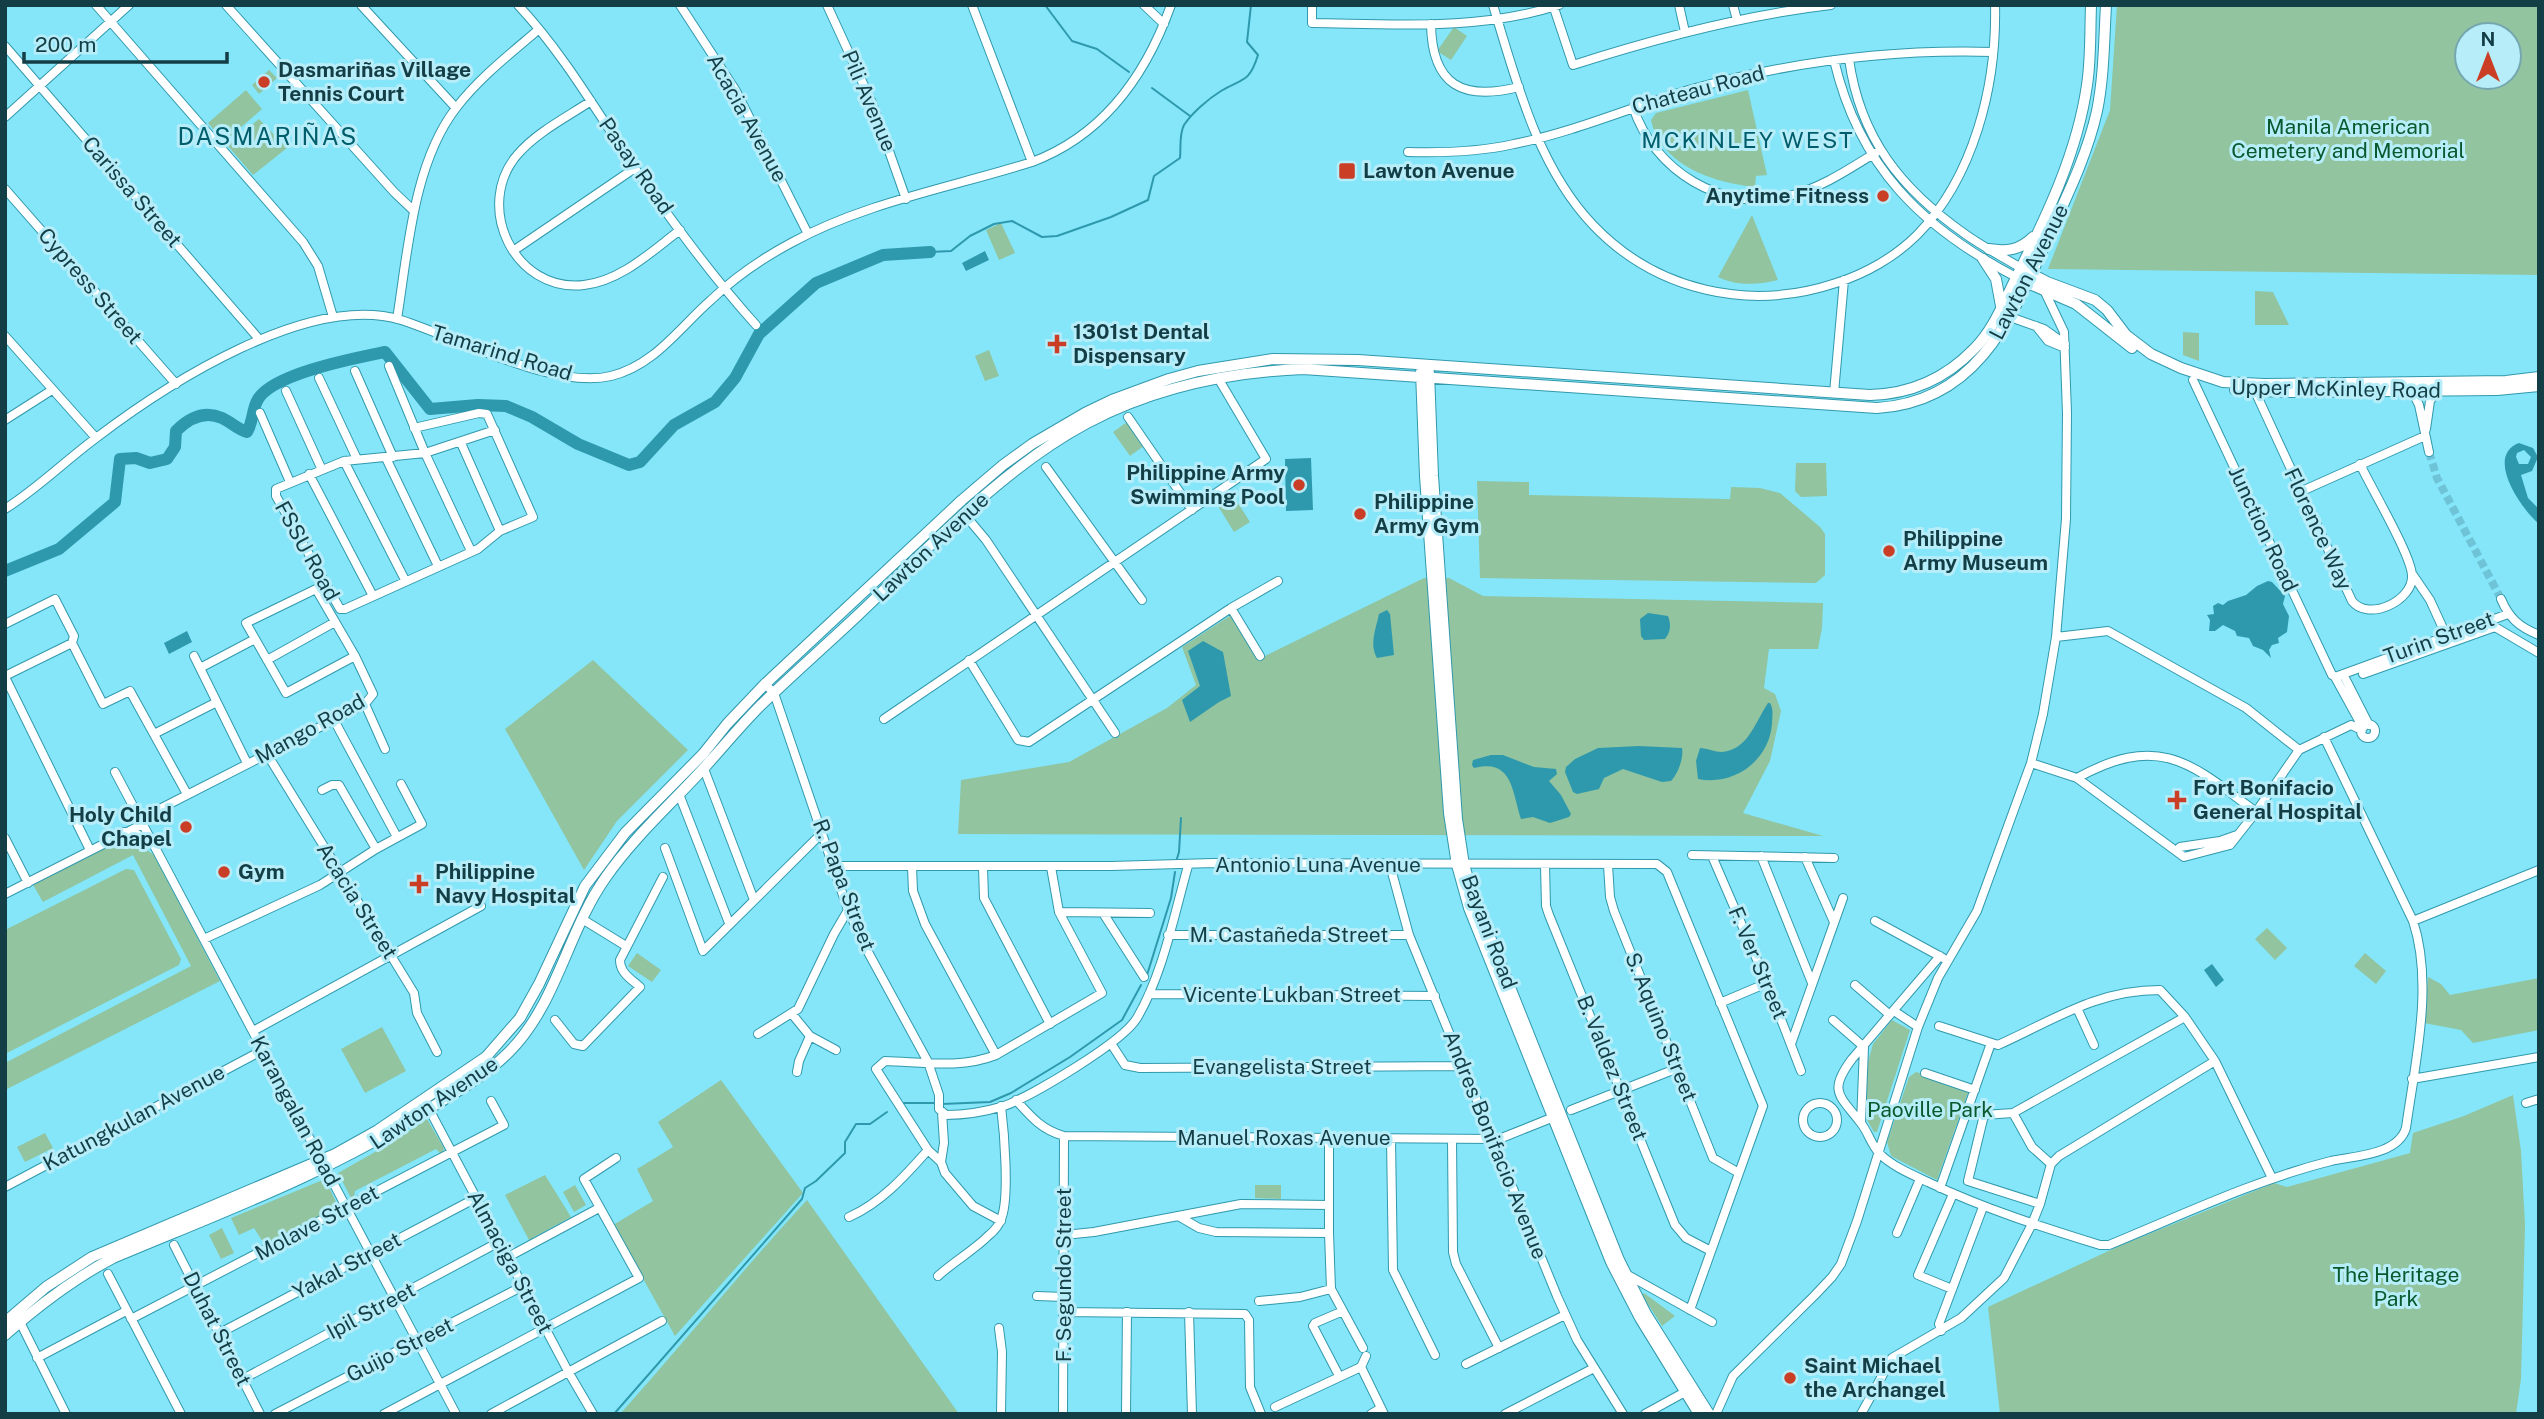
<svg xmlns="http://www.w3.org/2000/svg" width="2544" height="1419" viewBox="0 0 2544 1419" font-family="'Public Sans',sans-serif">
  <rect width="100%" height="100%" fill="#85e6fa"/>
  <path fill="#91c49f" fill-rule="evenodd" d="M2117 5H2539V275L2048 269 2110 110ZM2467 35H2509V77H2467Z
    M1454 27 1467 36 1451 60 1437 51Z
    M269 70 277 78 259 94 252 85Z
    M246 90 262 109 224 142 208 123Z
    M1748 90 1767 175 1756 176 1755 187C1715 183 1661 166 1651 120L1656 113Z
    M259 119 287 148 253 175 227 145Z
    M1752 215 1778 280C1759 285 1736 286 1718 277Z
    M1001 223 1015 253 999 260 986 230Z
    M2255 291 2273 292 2289 325H2255Z
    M2183 332 2199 333V361L2183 355Z
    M989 350 999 376 985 381 975 356Z
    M1127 422 1144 446 1130 456 1113 432Z
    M1796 463H1826L1827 496 1801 497 1795 491Z
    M1477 481 1529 482V495L1730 499 1731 487 1760 488 1780 493 1820 527 1825 534V575L1816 583 1480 578Z
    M1231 492 1250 522 1234 532 1215 501Z
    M1424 578H1449L1483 596 1823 603 1822 628 1818 649H1769L1764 688 1775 694 1781 711 1770 761 1743 813 1823 836 958 834 961 780 1069 762 1167 708 1196 685 1182 647 1231 615 1259 659Z
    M593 660 688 750 617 821 584 870 505 729Z
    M127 841 139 844 154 855 220 981 5 1090V1063L191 966 133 855 43 902 33 885 93 852Z
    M126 869 134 870 181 959 179 965 5 1054V930Z
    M2267 928 2287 948 2275 960 2255 939Z
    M637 953 661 970 652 982 628 966Z
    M2365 953 2386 971 2376 984 2354 966Z
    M2428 977 2441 984 2450 995 2539 978V1030L2473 1043 2461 1030 2424 1023Z
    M1892 1020 1910 1030 1877 1132H1874L1866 1118V1069L1873 1044Z
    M382 1027 406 1071 365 1093 341 1049Z
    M1916 1072 1969 1090 1937 1180 1891 1156 1887 1142 1909 1077Z
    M721 1080 803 1193 675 1336 613 1225 653 1201 637 1169 673 1147 658 1122Z
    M2513 1095 2521 1151 2525 1225 2521 1379 2516 1414H2000L1988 1307 2117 1247 2274 1183 2287 1187 2410 1153 2413 1133 2464 1116Z
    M427 1119 444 1148 443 1152 441 1154 436 1149 355 1191 354 1197 351 1198 338 1173 389 1144Z
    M45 1133 53 1148 25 1162 17 1147Z
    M545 1175 571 1217 529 1240 505 1195Z
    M325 1179 337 1204V1208L265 1245 254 1228 239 1235 231 1218Z
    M575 1185 586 1205 574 1212 563 1192Z
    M1255 1185H1281V1199L1255 1198Z
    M807 1200 959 1414H620C684 1343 743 1269 807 1200Z
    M222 1228 234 1253 221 1259 209 1235Z
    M1644 1293 1675 1316 1662 1326 1642 1295Z"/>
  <path fill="#2e99ad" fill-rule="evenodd" d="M985 251 989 260 966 271 962 263Z
    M2519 443 2533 448 2538 457 2532 471 2521 475 2528 498 2539 509V524C2522 510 2484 456 2519 443ZM2524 450 2531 457 2528 464H2519L2516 457 2517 453Z
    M1311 458 1313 510 1286 511 1285 459Z
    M2268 581 2272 582 2285 596 2283 604 2289 616 2287 632 2278 638 2279 643 2272 645 2269 650 2271 658 2263 650 2253 646 2249 638 2237 636 2235 631 2223 625 2215 631H2209L2210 620 2207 615 2214 614 2213 606 2218 603 2223 605 2228 601 2246 595 2257 586Z
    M1387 610 1390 614 1394 655 1377 658C1369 644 1376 629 1379 614Z
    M1648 613 1668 616C1671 624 1671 632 1665 639L1644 640 1641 636 1640 619Z
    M187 631 192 642 169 654 164 643Z
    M1203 641 1223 652 1231 696 1219 702 1190 722 1182 700 1200 686 1188 651Z
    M1768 703H1770C1774 710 1772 716 1772 724 1769 761 1734 786 1698 779L1696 761 1700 748C1706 748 1715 752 1722 752 1748 750 1755 722 1768 703Z
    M1639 746 1682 748C1684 757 1678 774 1671 781L1662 782 1623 769 1604 778 1599 789 1577 794 1573 792 1565 772 1566 767 1575 759 1598 748Z
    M1491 755H1503L1534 767 1556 769 1557 774 1549 781 1561 795 1571 814 1569 817 1550 823 1533 817 1521 819C1512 792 1513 758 1474 768L1472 765 1473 760Z
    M2212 964 2224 980 2216 987 2204 970Z"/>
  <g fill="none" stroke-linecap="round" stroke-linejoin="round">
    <path stroke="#2e99ad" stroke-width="2" d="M1045 5 1072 41 1097 49 1129 72
      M1152 88 1190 116
      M930 252 951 251 970 236 994 224 1012 221 1042 237 1057 236 1111 217 1148 200 1154 176 1180 158C1181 148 1179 134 1184 125 1192 113 1208 99 1221 91 1242 78 1249 84 1258 55L1247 42 1251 5
      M1176 862 1179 852 1181 818
      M1147 975 1171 898 1175 872
      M904 1103H936
      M942 1104 990 1102 1011 1093 1070 1057 1122 1020 1141 985
      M614 1414 802 1199 805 1188 816 1181 845 1153V1142L856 1124H870L887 1112"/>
    <path stroke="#2e99ad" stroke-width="12" d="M5 571 59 549 115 502 120 459 136 458 150 463 167 459 175 447 176 431C188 419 204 410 222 418 231 422 237 429 247 432 253 422 252 411 257 401 270 374 356 358 385 352L430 409 478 405 506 406 532 417 578 444 629 465 640 462 674 425 715 402 735 378 759 334 816 283 883 255 930 252"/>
    <path stroke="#6ec4d6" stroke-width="8" stroke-dasharray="8 4" stroke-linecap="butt" d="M2429 452 2437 478 2501 599"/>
    <defs>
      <path id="minor" d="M96 5 303 242 318 266 333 317
        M226 5 394 192 414 211
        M361 5 456 108
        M518 5C563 53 597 112 634 167 672 221 711 275 756 325
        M680 5 736 91 808 234
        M827 5 872 103 906 199
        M972 5 1032 162
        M1144 5 1164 24
        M1312 5V23C1394 24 1480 31 1559 5
        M1493 5C1516 80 1537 166 1593 225 1656 291 1749 312 1836 283 1865 274 1895 257 1917 235 1974 177 1997 85 1995 5
        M1553 5 1573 65C1657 38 1743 15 1831 5
        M1679 5 1685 32
        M1733 5 1737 20
        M1431 24C1432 86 1463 101 1519 87
        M5 46 259 339
        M1849 59C1860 138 1901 189 1965 234 1983 247 2003 257 2021 268
        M1834 60C1859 167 1922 228 2016 277
        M591 101C567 117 537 132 518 154 473 205 514 293 584 285 621 281 652 251 680 230
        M1633 107C1654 171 1722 213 1789 196 1822 188 1852 167 1880 150
        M5 117 129 5
        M1408 152C1444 153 1479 152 1514 144 1575 132 1633 106 1692 89 1790 62 1892 49 1993 52
        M5 189 176 384
        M513 251 635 168
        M2010 317 2044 329 2065 344
        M397 319C408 251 413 164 456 108 479 78 510 54 538 30
        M2036 326 2048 341 2065 348
        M5 336 96 438
        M389 366 425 453 471 551
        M355 371 393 457
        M319 378 357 459
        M2193 380 2332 675 2335 677 2363 728
        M2253 387 2352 601C2368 622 2413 601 2412 576 2412 556 2370 486 2360 464
        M2411 389 2419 405 2429 452
        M286 391 322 470
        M1834 393 1844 280
        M260 413 290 482
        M1128 417 1192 510
        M5 420 52 390
        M414 428 479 413 487 414 533 517 500 531 478 549 345 609H340L276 496V489L344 461 425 453 495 430
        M2426 429 2430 401 2438 390
        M461 443 500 531
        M386 458 438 566
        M344 461 405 580
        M1046 467 1142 600
        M309 474 373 596
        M2302 491 2425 436
        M5 509C38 488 65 461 96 438 167 384 309 292 401 320 458 338 554 390 611 376 655 365 679 328 711 300 734 278 763 258 791 243 863 203 953 187 1032 162 1104 135 1146 75 1171 5
        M965 515 986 540 1115 733
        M2413 575 2430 600 2446 635
        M2501 599C2509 618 2519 627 2539 635
        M1231 608 1260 656
        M5 624 55 599 74 636 72 643 103 704 130 691 187 794
        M2056 637 2108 631 2246 708 2299 750
        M194 656 247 763
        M267 660 335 622
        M969 660 1018 740 1029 742 1231 608 1278 581
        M200 668 255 639
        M2343 674 2369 725
        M2363 674 2495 627 2539 653
        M5 676 72 643
        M5 677 90 850
        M2335 677 2508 614
        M765 684 774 693 848 910 868 952 928 1062 939 1095V1109L946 1115C966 1115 984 1112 1004 1106 1032 1096 1123 1042 1137 1018 1163 974 1174 915 1188 866
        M365 704 385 749
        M884 719 1266 459 1218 378
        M334 720 397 837
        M2361 731a7 7 0 1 1 14 0a7 7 0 1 1-14 0Z
        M154 734 215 703
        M267 754 414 993 417 1013 437 1052
        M2031 763 2077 778C2159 733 2190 762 2256 812
        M704 769 754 900
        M115 772 456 1414
        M2077 778 2184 857 2230 845 2256 812 2299 750 2351 725 2362 730
        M322 790 332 785H339L376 849
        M679 794 729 923
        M140 819 365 704 373 694 355 656 316 589 246 623 286 693 355 656
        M124 832 137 834 151 841
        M5 838 28 883
        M665 848 703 951 823 832
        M2176 851 2180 847 2220 841 2237 835
        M1692 855 1834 858
        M1712 856 1767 983 1801 1071
        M1761 856 1812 983
        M1805 857 1834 922
        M1390 865 1409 935 1557 1296 1577 1340 1623 1414
        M1608 865 1610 897 1614 911 1713 1158 1739 1173
        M833 866H1111L1213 863 1657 864 1667 872 1763 1106 1690 1310
        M1545 866 1546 906 1549 915 1675 1225 1686 1238 1711 1251
        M912 867 913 891 925 924 996 1055
        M983 867 984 898 1050 1024
        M5 894 143 824
        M1059 912 1150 913
        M1103 913 1144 977
        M582 919 626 946
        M1875 921 1943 958
        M2413 921 2539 870
        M1168 935H1409
        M204 939 320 885 376 849 422 824 401 784
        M1940 956 1852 1059C1828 1091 1839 1095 1860 1122 1868 1131 1871 1145 1880 1154 1893 1167 1913 1175 1930 1183 1985 1209 2042 1227 2100 1245H2109C2182 1215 2255 1180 2331 1161 2354 1156 2398 1155 2406 1128 2415 1063 2434 984 2413 921L2324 737
        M1855 985 1890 1015
        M1149 994 1435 996
        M1720 1003 1767 983
        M2077 1008 2094 1045
        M1894 1011 1918 1027
        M792 1014 810 1036 799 1061 797 1072
        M555 1020 574 1044 583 1046 640 987C631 979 620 973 620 960L663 877
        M1833 1020 1864 1047 1861 1123
        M1939 1026 1998 1045C2054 1020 2096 990 2160 990L2185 1017 2215 1061 2272 1178
        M253 1031 481 906
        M758 1034 798 1009 834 934 848 910
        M810 1036 836 1050
        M1791 1044 1843 898
        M1112 1045 1125 1065 1140 1068 1463 1066
        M1925 1073 1975 1090
        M2412 1079 2539 1057
        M1016 1100C1031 1117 1042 1130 1064 1136L1499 1139 1559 1115
        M1803 1120a17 17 0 1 1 34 0a17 17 0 1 1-34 0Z
        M2526 1103 2539 1099
        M429 1109 569 1373 593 1414
        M1571 1110 1678 1068
        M2013 1113 2032 1147 2051 1164
        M1329 1139V1233L1331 1289 1363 1348
        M1391 1139 1393 1270 1435 1355
        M1452 1139 1453 1252 1456 1264 1499 1348
        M941 1162 944 1143 942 1112
        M5 1187 263 1050
        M1940 1188 1991 1043
        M2040 1204 1968 1181 1984 1115 2013 1113 2185 1017
        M849 1217C881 1203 905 1176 928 1150
        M1180 1217 1199 1228 1216 1232 1329 1233
        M1001 1221 973 1206 945 1173 941 1162 928 1150 876 1069 885 1061C922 1062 961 1069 996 1055L1102 993 1059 912 1051 867
        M1897 1233 1920 1179
        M1064 1235 1094 1232 1241 1204 1329 1205
        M174 1245 260 1414
        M508 1257 599 1208
        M108 1274 181 1414
        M1626 1274 1712 1322
        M938 1276C953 1262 973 1251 988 1236 993 1232 999 1225 1001 1219 1010 1199 1004 1130 1001 1106
        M1952 1289 1918 1275 1953 1194
        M1037 1296 1064 1297
        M1259 1301 1300 1297 1331 1289
        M1064 1312 1245 1314 1249 1320 1250 1387 1261 1414
        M1189 1312 1192 1414
        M131 1319 504 1125 491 1101
        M20 1322 66 1414
        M999 1328 1002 1352 1001 1414
        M1941 1331 1939 1324 1983 1207
        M218 1334 476 1198
        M1366 1356 1361 1367 1384 1414
        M37 1358 126 1311
        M1466 1364 1565 1315
        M1337 1372 1313 1326 1315 1323 1343 1311
        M243 1379 499 1242
        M1275 1407 1361 1367
        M275 1414 523 1286
        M384 1414 639 1278 584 1179 616 1158
        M491 1414 662 1321
        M1063 1414 1064 1136
        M1126 1414 1127 1312
        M1371 1414 1381 1408
        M1505 1414 1594 1368
        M1645 1414 1685 1392
        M1716 1414 1733 1376 1815 1295 1832 1277 1841 1264 1857 1221 1918 1027 1938 978 1977 911 2031 763 2043 714 2056 637 2066 519 2067 413 2064 332 2044 290
        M1861 1414 1892 1358 1961 1318 2004 1278 2032 1224 2040 1204 2051 1164 2059 1156 2215 1061"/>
      <path id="major" d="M1989 249C2007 252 2020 250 2033 237
        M1983 259 1996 279 2001 306
        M2028 272 2047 282 2095 300 2107 310 2126 335 2151 354 2181 368 2223 382 2264 384 2506 381 2539 377
        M2023 281 2076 304 2132 348
        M1421 372 1425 476 1449 813 1457 865 1469 908 1611 1262 1640 1318 1699 1414
        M1429 373 1433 476 1457 819 1464 865 1472 892 1619 1260 1646 1314 1709 1414
        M2235 390 2290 392 2497 390 2539 386
        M5 1322 46 1287 92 1257 335 1154 378 1130 486 1057 520 1018 539 984 585 886 625 833 703 754 727 724 765 684 962 500 1003 465 1032 444 1085 413 1112 400 1169 379 1198 371 1273 359 1358 360 1870 395C1911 394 1945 379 1974 349 1993 330 2003 304 2015 280 2045 219 2077 155 2087 85 2091 59 2090 32 2091 5
        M5 1335C39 1305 73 1279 113 1258 220 1213 329 1173 427 1110 455 1093 485 1076 509 1052 557 1004 567 932 606 877 634 837 671 804 704 768 723 747 741 725 761 705 792 675 825 646 857 616 928 549 1001 469 1087 423 1153 388 1229 372 1303 369L1877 408C1977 402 2011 319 2047 240 2066 198 2087 156 2097 111 2104 77 2104 40 2106 5"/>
    </defs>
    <use href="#minor" stroke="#3199ac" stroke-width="10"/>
    <use href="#major" stroke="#3199ac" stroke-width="12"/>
    <use href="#minor" stroke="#fff" stroke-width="8"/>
    <use href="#major" stroke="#fff" stroke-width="10"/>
  </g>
  <g fill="#c93e25" stroke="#b7edf9" stroke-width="2.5">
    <circle cx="264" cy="82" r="7"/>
    <rect x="1338" y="162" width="18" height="18" rx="3.5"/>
    <circle cx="1883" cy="196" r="7"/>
    <path d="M1053.5 333.5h7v7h7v7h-7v7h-7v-7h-7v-7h7z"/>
    <circle cx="1299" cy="485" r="7"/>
    <circle cx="1360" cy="514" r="7"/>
    <circle cx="1889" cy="551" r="7"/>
    <path d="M2173.5 789.5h7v7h7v7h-7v7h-7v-7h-7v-7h7z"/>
    <circle cx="186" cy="827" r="7"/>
    <circle cx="224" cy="872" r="7"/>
    <path d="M415.5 873.5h7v7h7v7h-7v7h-7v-7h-7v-7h7z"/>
    <circle cx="1790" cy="1378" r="7"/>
  </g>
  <g text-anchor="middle" stroke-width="6" stroke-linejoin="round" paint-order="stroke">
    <g font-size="21" font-weight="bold" fill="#143e46" stroke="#b7edf9" text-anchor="start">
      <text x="278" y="77">Dasmariñas Village<tspan x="278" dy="24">Tennis Court</tspan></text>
      <text x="1363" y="178">Lawton Avenue</text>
      <text x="1869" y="203" text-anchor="end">Anytime Fitness</text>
      <text x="1073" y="339">1301st Dental<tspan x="1073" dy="24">Dispensary</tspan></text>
      <text x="1285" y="480" text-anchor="end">Philippine Army<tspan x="1285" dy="24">Swimming Pool</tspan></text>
      <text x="1374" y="509">Philippine<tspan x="1374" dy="24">Army Gym</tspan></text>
      <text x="1903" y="546">Philippine<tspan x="1903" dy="24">Army Museum</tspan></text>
      <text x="2193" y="795">Fort Bonifacio<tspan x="2193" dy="24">General Hospital</tspan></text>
      <text x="172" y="822" text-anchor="end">Holy Child<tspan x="172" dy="24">Chapel</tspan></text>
      <text x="238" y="879">Gym</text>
      <text x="435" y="879">Philippine<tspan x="435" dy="24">Navy Hospital</tspan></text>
      <text x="1804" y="1373">Saint Michael<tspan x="1804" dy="24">the Archangel</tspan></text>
    </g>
    <g font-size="21" fill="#143e46" stroke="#b7edf9">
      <text transform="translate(1698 90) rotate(-15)" y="7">Chateau Road</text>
      <text transform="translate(869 101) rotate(67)" y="7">Pili Avenue</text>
      <text transform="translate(747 118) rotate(61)" y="7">Acacia Avenue</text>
      <text transform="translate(636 166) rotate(55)" y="7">Pasay Road</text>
      <text transform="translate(132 192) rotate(49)" y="7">Carissa Street</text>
      <text transform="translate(2029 272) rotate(-63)" y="7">Lawton Avenue</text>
      <text transform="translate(90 286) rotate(49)" y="7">Cypress Street</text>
      <text transform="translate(502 353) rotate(17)" y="7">Tamarind Road</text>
      <text transform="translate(2336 389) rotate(1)" y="7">Upper McKinley Road</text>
      <text transform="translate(2263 529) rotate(65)" y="7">Junction Road</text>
      <text transform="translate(2318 529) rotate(65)" y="7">Florence Way</text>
      <text transform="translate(931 547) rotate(-43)" y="7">Lawton Avenue</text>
      <text transform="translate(307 551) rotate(61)" y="7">FSSU Road</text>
      <text transform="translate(2439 638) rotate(-20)" y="7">Turin Street</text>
      <text transform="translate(310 729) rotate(-29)" y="7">Mango Road</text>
      <text x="1318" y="872">Antonio Luna Avenue</text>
      <text transform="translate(844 885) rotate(69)" y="7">R. Papa Street</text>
      <text transform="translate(357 901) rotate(58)" y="7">Acacia Street</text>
      <text transform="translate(1489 932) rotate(69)" y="7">Bayani Road</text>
      <text x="1289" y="942">M. Castañeda Street</text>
      <text transform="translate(1758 963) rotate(67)" y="7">F. Ver Street</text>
      <text x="1292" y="1002">Vicente Lukban Street</text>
      <text transform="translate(1661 1027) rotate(68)" y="7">S. Aquino Street</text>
      <text x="1282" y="1074">Evangelista Street</text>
      <text transform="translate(1612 1068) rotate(68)" y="7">B. Valdez Street</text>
      <text transform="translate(434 1103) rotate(-34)" y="7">Lawton Avenue</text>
      <text transform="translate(295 1111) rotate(62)" y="7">Karangalan Road</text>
      <text transform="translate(134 1118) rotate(-28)" y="7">Katungkulan Avenue</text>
      <text x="1284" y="1145">Manuel Roxas Avenue</text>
      <text transform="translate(1495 1145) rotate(68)" y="7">Andres Bonifacio Avenue</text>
      <text transform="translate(317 1223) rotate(-28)" y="7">Molave Street</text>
      <text transform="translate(510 1262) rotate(62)" y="7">Almaciga Street</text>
      <text transform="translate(347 1266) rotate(-28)" y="7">Yakal Street</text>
      <text transform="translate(1064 1275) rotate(-90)" y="7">F. Segundo Street</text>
      <text transform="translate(371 1311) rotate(-28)" y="7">Ipil Street</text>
      <text transform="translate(217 1329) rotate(63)" y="7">Duhat Street</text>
      <text transform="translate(400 1350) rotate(-27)" y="7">Guijo Street</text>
    </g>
    <g font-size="21" fill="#08592d" stroke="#b7edf9">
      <text x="2348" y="134">Manila American<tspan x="2348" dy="24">Cemetery and Memorial</tspan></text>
      <text x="1930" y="1117">Paoville Park</text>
      <text x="2396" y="1282">The Heritage<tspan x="2396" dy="24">Park</tspan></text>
    </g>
    <g font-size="23" letter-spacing="2" fill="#005d6b" stroke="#b7edf9">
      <text x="1748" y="148">MCKINLEY WEST</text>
    </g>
    <g font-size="24" letter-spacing="2" fill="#005d6b" stroke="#b7edf9">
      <text x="268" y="145">DASMARIÑAS</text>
    </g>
  </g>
  <rect width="2544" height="1419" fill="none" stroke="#143e46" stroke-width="14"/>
  <g transform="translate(2488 56)"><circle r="33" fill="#b7edf9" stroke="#76a7b1" stroke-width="2"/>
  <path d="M0-5L12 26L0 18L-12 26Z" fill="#c93e25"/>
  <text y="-10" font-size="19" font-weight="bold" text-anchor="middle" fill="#143e46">N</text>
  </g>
  <path d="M24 52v10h203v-10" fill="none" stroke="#143e46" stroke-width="3.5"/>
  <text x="35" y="52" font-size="21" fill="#143e46" stroke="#b7edf9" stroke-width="5" paint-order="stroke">200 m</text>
</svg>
